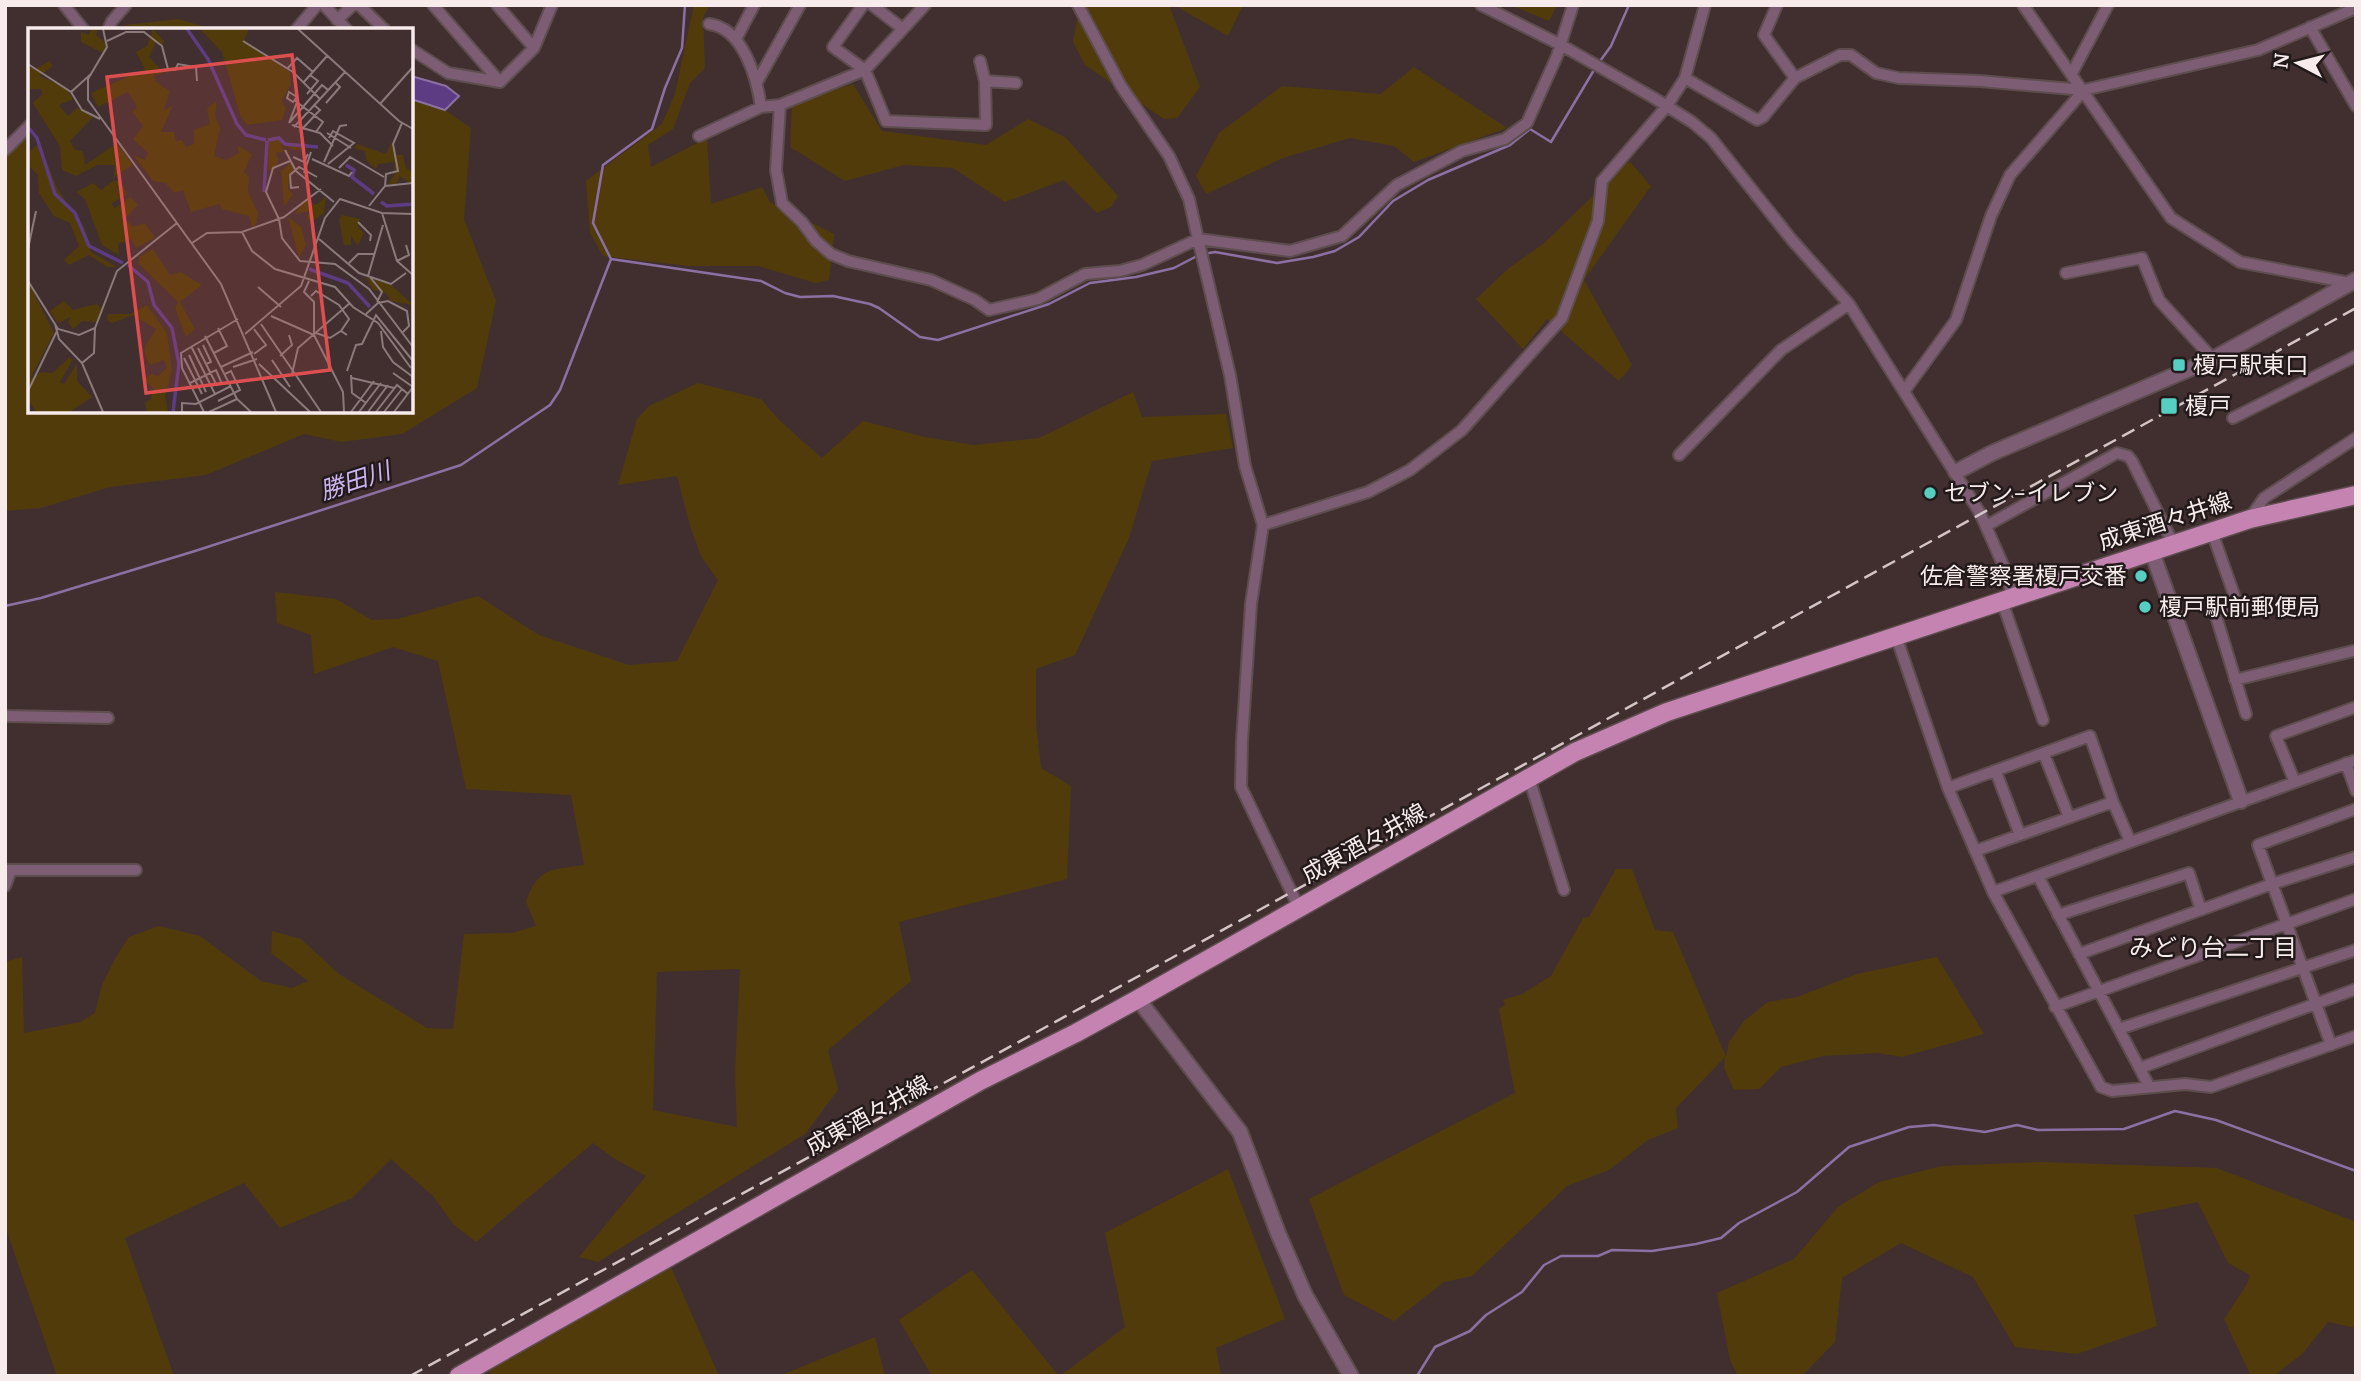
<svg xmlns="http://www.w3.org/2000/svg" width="2361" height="1381" viewBox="0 0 2361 1381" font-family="Merriweather,'Noto Sans JP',serif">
  <rect width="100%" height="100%" fill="#412f30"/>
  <path fill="#513b0a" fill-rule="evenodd" d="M694 5H710L703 17 705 68 690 83 673 129 648 145 651 167 707 138 711 204 762 187 770 202 834 234 829 280 816 283 758 266H688L603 256 590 233 586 181 662 124 675 94Z
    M1080 5H1169L1200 87 1177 118 1164 119 1085 65 1073 42Z
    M1174 5H1243L1228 36Z
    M1511 5H1557L1549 21Z
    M178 19 216 30H122L126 25Z
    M1414 67 1507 128 1414 162 1394 146 1350 138 1283 158 1206 194 1196 176 1219 133 1282 86 1381 94Z
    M853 84 882 131 986 145 1028 119 1065 137 1118 196 1111 207 1097 213 1064 180 1005 202 953 168 904 165 845 181 790 147 792 105Z
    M411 99 445 110 471 128 464 219 496 301 477 388 402 434 342 442 304 434 206 475 110 487 41 508 5 511V158L30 131V411H411Z
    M1629 161 1651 186 1584 280 1632 365 1619 381 1547 319 1523 349 1476 299 1509 268 1543 244Z
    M698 383 761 399 780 421 822 458 863 421 925 437 974 445 1039 438 1133 392 1142 417 1226 414 1233 448 1152 461 1129 538 1075 655 1036 669V723L1041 768 1071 786 1067 879 899 922 911 981 828 1050 838 1090 805 1134 598 1262 579 1257 646 1176 615 1159 593 1143 476 1242 453 1224 433 1196 391 1159 352 1198 280 1228 244 1183 125 1238 174 1376H57L5 1226V962L22 957 24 1033 80 1022 95 1013 102 985 116 957 129 937 159 926 200 936 261 981 292 988 308 981 271 953 272 931 301 939 339 974 427 1028 453 1029 464 934 512 933 536 926 526 902C538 867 551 870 584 865L571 795 466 789 438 661 393 647 314 674 311 635 277 623 275 592 336 599 372 620 398 619 478 596 539 635 629 665 677 661 718 580 702 558 691 529 677 476 618 485 637 419 649 406ZM740 969 735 1071 737 1127 653 1110 657 972Z
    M1616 869H1632L1655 930 1673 932 1726 1057 1729 1042 1744 1021 1768 1002 1797 997 1857 974 1937 957 1984 1034 1902 1057 1878 1053 1823 1056 1781 1067 1759 1089 1734 1090 1724 1068 1725 1057 1676 1108 1678 1128 1648 1140 1609 1170 1567 1186 1472 1276 1444 1282 1394 1321 1344 1295 1309 1199 1515 1093 1499 1009 1505 1005 1503 1000 1522 994 1551 976 1583 918 1589 917Z
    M2041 1162 2217 1168 2356 1222V1328L2328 1322 2303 1353 2274 1376H2251L2224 1319 2247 1284 2250 1275 2228 1263 2198 1202 2134 1215 2157 1326 2077 1354 2015 1347 1973 1277 1901 1243 1842 1278 1835 1342 1802 1376H1738L1730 1360 1717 1293 1794 1259 1838 1207 1879 1182 1941 1166Z
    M1228 1169 1285 1319 1216 1348 1221 1376H1060L1125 1327 1105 1233Z
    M670 1265 719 1376H490V1367Z
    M972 1270 1059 1376H932L899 1320Z
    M875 1337 885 1376H779Z"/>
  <path fill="#5e3c84" stroke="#8c70a3" stroke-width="2" d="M411 76 446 86 459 96 445 110 411 99Z"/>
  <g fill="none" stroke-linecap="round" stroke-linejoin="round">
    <path stroke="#8c70a3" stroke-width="2.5" d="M1598 64 1611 46 1629 5
      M1203 254 1215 252 1277 263 1313 257 1335 251 1359 237 1393 201 1428 180 1510 145 1530 129 1551 142 1594 70
      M611 259 761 281 785 293 800 297 833 296 870 304 879 308 920 337 938 340 1049 304 1090 283 1136 277 1174 268 1197 256
      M611 259 593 223 603 165 652 129 665 88 682 48 685 5
      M5 606 41 598 195 551 461 465 550 405 560 390 611 259
      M1417 1376 1435 1347 1470 1331 1486 1315 1522 1292 1544 1265 1561 1256H1598L1612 1250 1652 1251 1696 1244 1721 1238 1739 1223 1797 1192 1849 1147 1909 1127 1934 1125 1985 1132 2017 1125 2038 1130 2124 1129 2175 1111 2216 1120 2356 1171"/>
    <defs>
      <path id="minor" d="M64 5 84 30
        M324 5 347 30
        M359 5 385 30
        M433 5 500 82
        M497 5 534 48
        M863 5 833 47 865 70 886 121 986 125 985 81 980 61
        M872 5 903 29
        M1078 5 1121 86 1169 156 1189 199 1198 239 1230 375 1245 466 1263 525 1251 604 1242 741 1241 787 1299 908
        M1481 5 1561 45 1654 98 1692 122 1711 138 1792 240 1849 304 1980 513 2008 576 2012 598
        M1777 5 1764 35 1795 78
        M2023 5 2171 218 2240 262 2350 283
        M337 20 353 5
        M709 24C743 28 757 78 761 107
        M2310 27 2356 106
        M108 30 112 21 126 5
        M296 30 317 5
        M736 39 754 5
        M411 49 448 73 500 82
        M2072 73 2108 5
        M1685 78 1757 120 1763 117 1795 78 1840 55H1851L1876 73 1899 78 1980 81 2084 90 2258 50 2356 8
        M985 81 1016 83
        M500 82 534 48 552 5
        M757 82 800 5
        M780 105 776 170 782 203 802 222 816 241 831 254 848 261 931 280 975 300 989 310 1038 299 1085 274 1120 271 1142 265 1198 239 1290 251 1342 236 1397 185 1462 151 1505 139 1527 123 1557 56 1573 5
        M699 136 761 107 780 105 865 70 925 5
        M5 150 30 125
        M2066 273 2142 258 2159 300 2213 359
        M1905 390 1956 320 1991 216 2010 175 2084 90
        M2233 418 2356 356
        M1679 455 1781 350 1849 304
        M2250 518 2264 498 2356 438
        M1263 525 1368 492 1410 470 1462 430 1562 318 1598 221 1602 181 1667 106 1685 78 1705 5
        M1986 526 2117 453 2128 456 2132 461 2174 545
        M2212 532 2238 606 2215 613 2246 714
        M2002 601 2043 720
        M1896 636 1948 788 1993 892 2101 1087 2112 1091 2185 1084 2211 1087 2356 1036
        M2235 680 2353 651
        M5 716 108 718
        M2044 754 2069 817
        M2346 763 2356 791
        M1996 772 2020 835
        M1529 778 1564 890
        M2294 780 2276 736 2356 707
        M1948 788 2090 736 2113 802 2130 841
        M1975 851 2113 802
        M11 870H136
        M2038 876 2149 1086
        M5 886 11 870H6
        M1993 892 2356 760
        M2058 915 2189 873 2201 910
        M2079 954 2272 884 2356 857
        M2055 1007 2356 899
        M2119 1029 2356 950
        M2331 1045 2258 845 2356 809
        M2140 1068 2356 989"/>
      <path id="tertiary" d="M1956 472 1992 453 2213 359 2356 280
        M2152 552 2241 801
        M1138 999 1240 1132 1278 1233 1305 1295 1351 1376"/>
      <path id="primary" d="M459 1376 980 1081 1076 1033 1138 999 1575 752 1667 712 2250 519 2356 495"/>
    </defs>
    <use href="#minor" stroke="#5e4d4e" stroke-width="14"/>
    <use href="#tertiary" stroke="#5e4d4e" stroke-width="18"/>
    <use href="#primary" stroke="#5e4d4e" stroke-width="21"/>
    <use href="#minor" stroke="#7d5d73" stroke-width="10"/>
    <use href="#tertiary" stroke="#7d5d73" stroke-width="14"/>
    <use href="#primary" stroke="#c483b1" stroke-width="18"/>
    <path stroke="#d3c5c6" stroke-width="2.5" stroke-dasharray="14 7" stroke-linecap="butt" d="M410 1376 2356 308"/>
  </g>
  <g fill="#56cec2" stroke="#22191a" stroke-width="2.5">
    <rect x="2172" y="358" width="14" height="14" rx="3.5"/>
    <rect x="2160" y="397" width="18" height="18" rx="3.5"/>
    <circle cx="1930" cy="493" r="7"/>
    <circle cx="2141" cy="576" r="7"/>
    <circle cx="2145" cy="607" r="7"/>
  </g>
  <g text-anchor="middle" stroke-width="5" stroke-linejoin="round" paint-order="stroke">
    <g font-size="23" fill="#f7ebeb" stroke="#22191a" text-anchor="start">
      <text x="2193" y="373">榎戸駅東口</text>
      <text x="2185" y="414">榎戸</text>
      <text x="1944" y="501">セブン-イレブン</text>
      <text x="2127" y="584" text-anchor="end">佐倉警察署榎戸交番</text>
      <text x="2159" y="615">榎戸駅前郵便局</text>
    </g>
    <g font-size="23" fill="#f7ebeb" stroke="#22191a">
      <text transform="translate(2165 521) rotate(-18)" y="8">成東酒々井線</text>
      <text transform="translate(1364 843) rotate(-29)" y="8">成東酒々井線</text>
      <text transform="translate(868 1115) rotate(-29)" y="8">成東酒々井線</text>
    </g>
    <g font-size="24" font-style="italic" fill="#cdb4f1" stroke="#22191a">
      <text transform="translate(355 481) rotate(-18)" y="8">勝田川</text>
    </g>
    <g font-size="24" fill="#f7ebeb" stroke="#22191a">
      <text x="2213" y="956">みどり台二丁目</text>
    </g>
  </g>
  <g transform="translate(28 28)">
    <rect width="385" height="385" fill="#412f30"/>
    <path d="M63 1H70L68 7 78 15 77 26 53 14V4L61 7ZM125 1 136 13 135 17 128 14 121 29 136 45 126 47 128 54 142 63 136 82 144 78 143 82 133 104H146L148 113 154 112 158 119 166 116V102L182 96 179 80 189 73 187 87 192 100 186 128 198 132 211 125 209 117 224 126 216 144 221 149 220 164 230 185 228 197 224 199 221 188 194 181 191 176 163 184 155 162 147 165 137 155 125 153 105 127 117 132 120 125 105 111 115 98 104 84 109 79 100 64 70 79 63 65 117 41 108 24 119 18ZM172 1H221L216 12 262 44 263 56 254 73 258 81 254 92 219 97 212 87 194 24ZM21 33 25 38 11 48 37 59 45 71 31 77 40 88 49 80 65 89 42 113 47 122 55 123 57 137 89 115 105 137 87 148 85 153 92 152 99 166 83 176 87 180 102 169 110 177 97 191 105 199 117 195 127 210 108 220 103 211 90 216 91 227 74 217 57 171 48 164 65 155 73 162 85 153 87 137H69L48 148 34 142 32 118 5 75 14 66 13 61H0V38L8 41ZM249 108 258 117 281 121 266 122 253 116 257 123 248 125 251 132 246 142H240L239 111ZM363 114 367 127H375L378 140 385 145V158L372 148 368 156H360L367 146 366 134 350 136 348 141 338 132 337 123 326 120 329 116 358 126ZM11 115 29 160 57 201 63 224 89 239H79L61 227 41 237 36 232 51 218 42 195 26 188 11 165 10 147 0 137V125ZM263 134 266 142 261 147 260 161 265 166 256 179 253 143ZM298 169 296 185 284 193 279 191 282 183 267 186 276 171 288 177ZM314 187 332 191 330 199 336 205 330 218 323 208V217H316L311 191ZM260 189 273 199 278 217 271 230ZM125 221 142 247 153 244 174 257 152 274 167 301 158 309 147 280 150 274 110 235 112 228ZM338 250 362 256 385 277 363 273 357 264 345 262ZM0 254 26 305 2 351 14 344 24 345 41 330 45 331 32 354 36 356 49 336V353L64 369 42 384H9L0 372ZM36 273 45 282 69 276 73 280 69 294 54 293 45 301 40 294 43 289 30 295 22 283ZM119 277 139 305 144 342 137 368 140 384H119L117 374 123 371 125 360 115 351 124 346 130 348 139 340 136 332 122 337 117 327V318L128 301 105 287 84 295 79 292 80 286H102Z" fill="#513b0a"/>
    <path fill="none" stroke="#5e3c84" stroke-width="3.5" d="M159 1 180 31 209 96 218 107 238 112M0 99 9 110 27 166 47 185 61 218 95 235M240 112 251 110 257 116 290 119M318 137 326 142 324 149 346 166M236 164 239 113M353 174 359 178 385 176M100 237 120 254 126 277 144 300 151 336 145 384M281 241 320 255 342 279"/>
    <path fill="none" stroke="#8a7a7b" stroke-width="2" d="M75 1 79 19 60 51V72L193 256 248 384M270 1 371 93 385 101M79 13 98 4H116L134 18 140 41 147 42 150 36 168 39 169 53M215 13 265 44 292 71M0 36 43 64 54 82 72 91M259 41 269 30 285 44M275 55 299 28M43 64 63 46M261 64 269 69 265 74 259 70ZM279 66 290 53 282 47M266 72 295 94 288 104M298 75 312 59 307 54M352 76 385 39M261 95 294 57 300 62M261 95 269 74M264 97 292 105 305 118M266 99 317 44M274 101 292 82 286 77M299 105 323 120M257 122 268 143 306 174M265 129 276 134 280 126M284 131 321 148 324 144M262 133 245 140 238 164 251 191 254 210 272 233 307 236 341 261 385 319M296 134 312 98 319 97M300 136 326 115 305 103 301 110M311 140 322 129 356 149M276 145 283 124M357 158 358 146 370 143 365 116 374 95M271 159 263 160 262 147 271 139 289 149M341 178 357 158 385 155M353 185 385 186M330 194 343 207 342 213M214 204 224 223 247 241 307 259 325 279 350 295 383 340M291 211 331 245 363 256 378 245M164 215 179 205 214 204 256 189 293 161M0 221 8 183M369 233 381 227 378 217M321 235 330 226H346M340 248 355 197M342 249 354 264 349 274M0 253 30 301 51 307 67 300 89 243 149 195M281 253 276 264 286 274V307L315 364 316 384M230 259 253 279M283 268 288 263 311 277 321 291 313 303M338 286 350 275 360 273 379 283 381 298 375 304M243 288 286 307M27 296 31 311 54 335 75 384M233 296 293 384M226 301 238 317 226 326M353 303 355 319 365 334 385 349M288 305 302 310 313 303 319 307M217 306 273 258 297 190 312 171 354 185 369 233 385 247M177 308 209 371 223 384M175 317 183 334 178 336M163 318 187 366M170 320 189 358M186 325 199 318 190 300M161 327 178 364M252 328 264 317 261 307M156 330 174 366M244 332 262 359M54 335 66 325 67 300M231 336 282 384M193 339 225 324M205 339 229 331M319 343 328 317 334 316 348 287 385 333M365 345 385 359M264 346 270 320 322 275M323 347 324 365 338 375M324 350 366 360M162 355 188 342 194 356M0 363 29 303M190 373 212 362 203 343 197 346M154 384V375L168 376 203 358M176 384 154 340 153 325 210 291M181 384 209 371M323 384 346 353M331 384 353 355M340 384 360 357M348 384 369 357 380 366M356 384 374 361M366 384 385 359"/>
    <path fill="#dd4f4f" fill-opacity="0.15" stroke="#dd4f4f" stroke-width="3.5" d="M264 27 302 342 118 365 79 49Z"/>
    <rect width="385" height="385" fill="none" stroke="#f7ebeb" stroke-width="3.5"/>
  </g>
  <rect width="2361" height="1381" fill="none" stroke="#f7ebeb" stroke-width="14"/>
  <g transform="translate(2298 63) rotate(277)" stroke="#22191a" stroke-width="5" paint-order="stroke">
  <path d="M0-5L12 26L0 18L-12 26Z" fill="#f7ebeb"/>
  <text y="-10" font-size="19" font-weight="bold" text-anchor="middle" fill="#f7ebeb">N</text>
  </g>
</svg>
